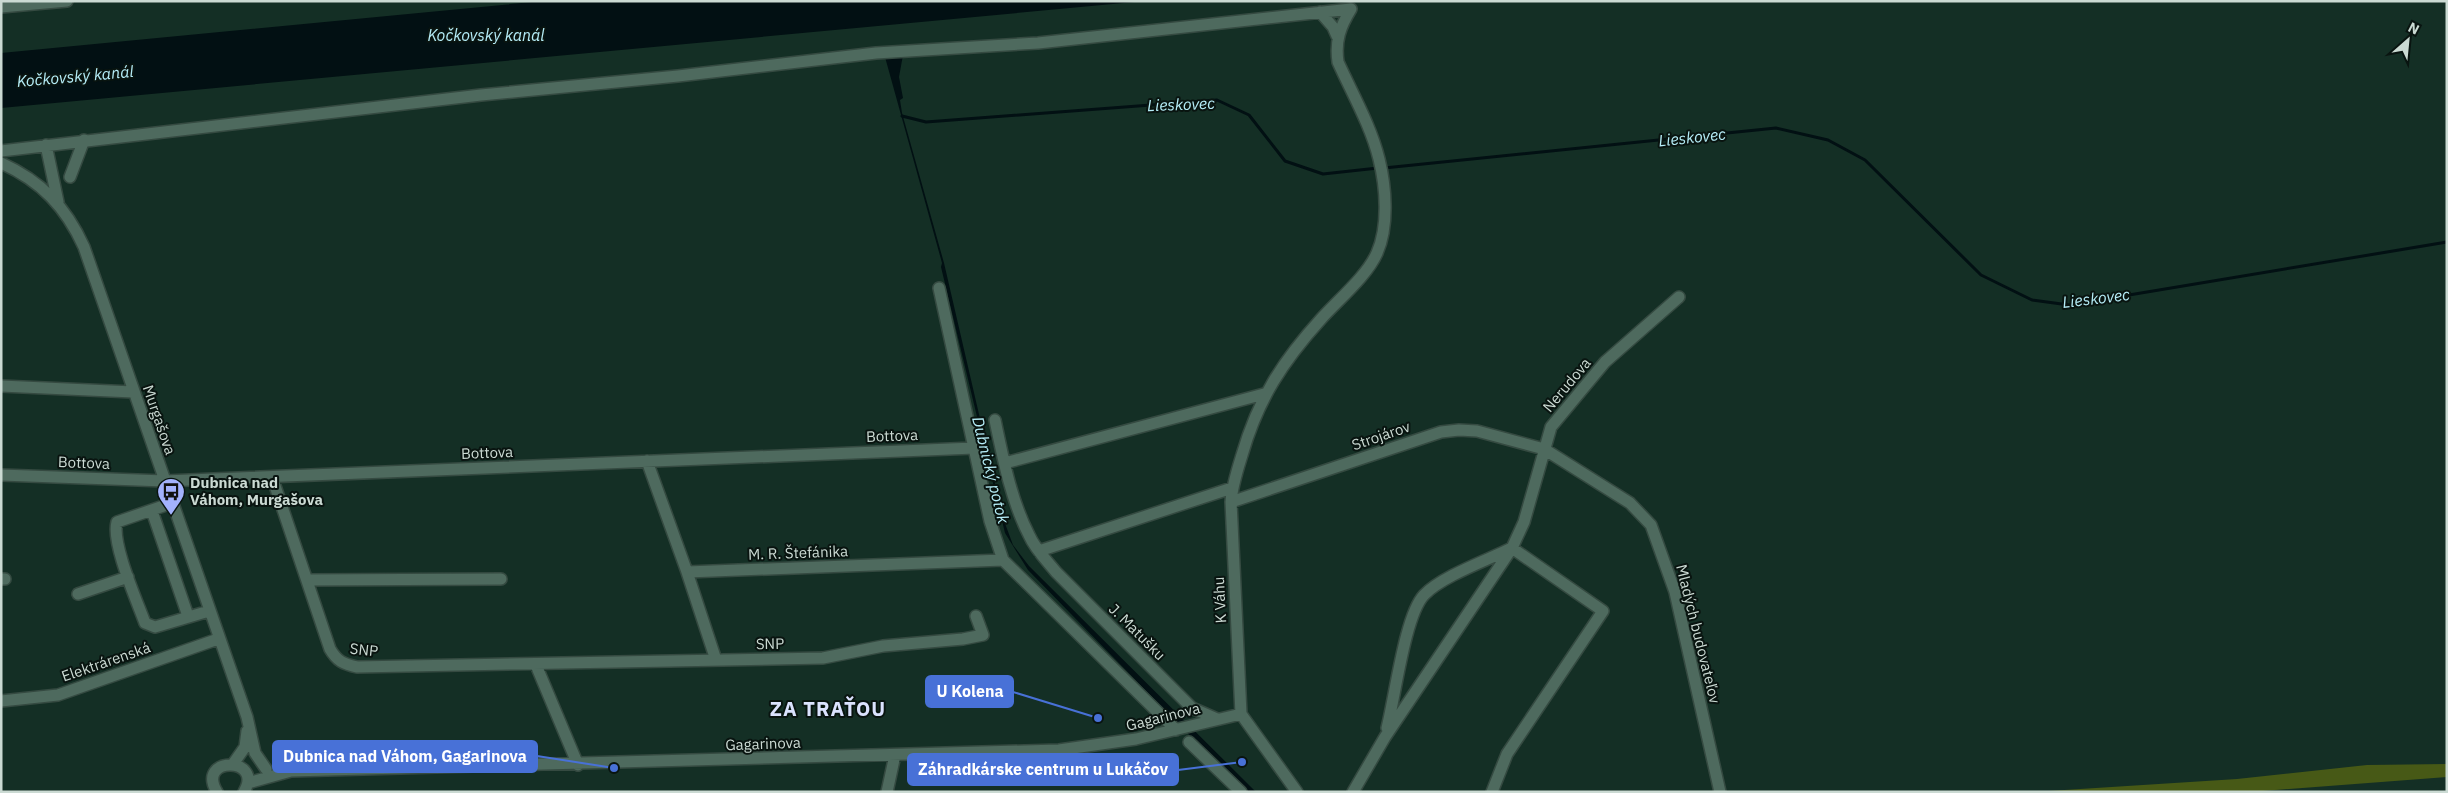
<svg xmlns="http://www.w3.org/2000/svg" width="2448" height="793" viewBox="0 0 2448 793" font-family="'IBM Plex Sans',sans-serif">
  <rect width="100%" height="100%" fill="#142f25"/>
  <path fill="#475916" d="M2447 764V777L2250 792H2033L2237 779 2367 765Z"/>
  <path fill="#021013" d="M543 1H1145L1 108V53Z
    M903 55 899 77 903 98 900 100 902 113 944 263 1003 518 1013 545 1029 566 1256 792H1245L1028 570 1005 533 941 267 942 263 885 57Z"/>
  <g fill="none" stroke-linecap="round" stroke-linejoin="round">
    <path stroke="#021013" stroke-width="3" d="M902 116 926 122 1217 100 1249 115 1285 161 1323 174 1378 168
      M1384 168 1776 128 1828 140 1865 160 1981 275 2032 300 2069 305 2447 242"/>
    <defs>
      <path id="street" d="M1 7 67 1
        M1320 12 1333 27 1337 36
        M46 145 58 202
        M1 151 481 95 678 76 876 53 1038 43 1351 9
        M1 163C41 181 66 207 84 247L247 717 255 753 266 769
        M70 177 84 140
        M939 288 990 521 1003 560 1176 730
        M1 386 133 392
        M995 420C1003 458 1011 500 1029 535 1035 549 1047 561 1056 572L1192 708 1217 719
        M647 461 687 572
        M1005 463 1264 394
        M1 475 165 481 974 448
        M272 477 330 649C337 661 343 664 357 667L823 658 883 646 963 639 983 635 976 616
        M1231 502 1441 432 1459 430 1477 431 1544 449 1630 503 1651 525 1675 592 1720 792
        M172 503 117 522C111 543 137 601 145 623L155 627 209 611
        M152 511 188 616
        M1039 551 1232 488
        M1 579H5
        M307 580 501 579
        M78 594 128 577
        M716 660 687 572 1003 560
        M536 665 578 765
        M1 701 58 695 218 639
        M1387 728C1395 697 1405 615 1424 595 1442 576 1488 560 1512 548L1603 611 1507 754 1492 792
        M1189 742 1241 792
        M233 764 245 747 247 731
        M248 783 291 771 1059 750 1136 739 1241 714
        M217 792C195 756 265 756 244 792
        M887 792 895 755
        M1297 792 1241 714 1231 502C1232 486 1237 471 1242 455 1258 399 1283 361 1321 319 1338 300 1367 276 1377 253 1389 226 1386 187 1379 159 1371 126 1352 93 1338 62 1335 41 1340 27 1351 9
        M1353 792 1385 737 1512 548 1524 522 1551 427 1605 362 1679 297"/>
    </defs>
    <use href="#street" stroke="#354a41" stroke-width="14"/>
    <use href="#street" stroke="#4e6a5e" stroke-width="11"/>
  </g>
  <defs>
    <symbol id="bus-pin" viewBox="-11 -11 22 30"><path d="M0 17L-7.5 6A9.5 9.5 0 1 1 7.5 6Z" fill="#a3b2fd" stroke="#091410"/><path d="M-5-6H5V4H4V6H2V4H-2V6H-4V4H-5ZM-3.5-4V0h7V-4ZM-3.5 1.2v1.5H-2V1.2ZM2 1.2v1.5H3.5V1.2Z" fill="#111"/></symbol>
  </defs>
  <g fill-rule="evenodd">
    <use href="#bus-pin" x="155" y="476" width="32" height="43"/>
  </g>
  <g text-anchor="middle" stroke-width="4" stroke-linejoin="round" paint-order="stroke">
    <g font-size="15" fill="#cbdad3" stroke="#091410">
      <text transform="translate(1567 385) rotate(-50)" y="5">Nerudova</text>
      <text transform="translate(159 420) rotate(71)" y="5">Murgašova</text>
      <text transform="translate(892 436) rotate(-2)" y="5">Bottova</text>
      <text transform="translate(1381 436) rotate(-19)" y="5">Strojárov</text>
      <text transform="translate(487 453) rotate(-2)" y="5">Bottova</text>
      <text transform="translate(84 463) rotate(2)" y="5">Bottova</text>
      <text transform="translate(798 553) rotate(-2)" y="5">M. R. Štefánika</text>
      <text transform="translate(1220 600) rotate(-93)" y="5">K Váhu</text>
      <text transform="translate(1137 632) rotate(45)" y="5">J. Matušku</text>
      <text transform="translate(1698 634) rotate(76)" y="5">Mladých budovateľov</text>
      <text transform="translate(770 644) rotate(-1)" y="5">SNP</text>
      <text transform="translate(364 650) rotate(6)" y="5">SNP</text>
      <text transform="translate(106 662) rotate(-19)" y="5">Elektrárenská</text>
      <text transform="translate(1163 717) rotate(-14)" y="5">Gagarinova</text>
      <text transform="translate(763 744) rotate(-2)" y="5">Gagarinova</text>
    </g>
    <g font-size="15" font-weight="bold" fill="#cbdad3" stroke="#091410" text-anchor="start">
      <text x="190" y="488">Dubnica nad<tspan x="190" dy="17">Váhom, Murgašova</tspan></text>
    </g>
    <g font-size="16" font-style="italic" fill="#b5edf7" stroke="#091410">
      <text x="486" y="41">Kočkovský kanál</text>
      <text transform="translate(75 76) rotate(-5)" y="6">Kočkovský kanál</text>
      <text transform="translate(1181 104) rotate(-2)" y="6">Lieskovec</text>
      <text transform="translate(1692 137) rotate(-6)" y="6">Lieskovec</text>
      <text transform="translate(2096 298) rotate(-7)" y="6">Lieskovec</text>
      <text transform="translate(991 470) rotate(76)" y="6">Dubnický potok</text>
    </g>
    <g font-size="20" font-weight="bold" letter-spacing="1" fill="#dbe2fe" stroke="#091410">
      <text x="828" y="716">ZA TRAŤOU</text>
    </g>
  </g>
  <path fill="none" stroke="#4871d7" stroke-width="2" d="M1098 718L1013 692M614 768L537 756M1242 762L1178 770"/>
  <g fill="#4871d7" stroke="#091410" stroke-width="2">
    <circle cx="1098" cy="718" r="5"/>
    <circle cx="614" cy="768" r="5"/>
    <circle cx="1242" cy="762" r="5"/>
  </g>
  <g fill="#4871d7" stroke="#4871d7" stroke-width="2">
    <rect x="926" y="676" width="87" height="31" rx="5"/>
    <rect x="273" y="741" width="264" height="31" rx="5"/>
    <rect x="908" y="754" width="270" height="31" rx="5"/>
  </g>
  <g font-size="16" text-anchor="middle" font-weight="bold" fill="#fff">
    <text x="970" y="697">U Kolena</text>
    <text x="405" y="762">Dubnica nad Váhom, Gagarinova</text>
    <text x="1043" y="775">Záhradkárske centrum u Lukáčov</text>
  </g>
  <rect width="2448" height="793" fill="none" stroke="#cbdad3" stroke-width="5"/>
  <g transform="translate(2408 40) rotate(27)" stroke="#091410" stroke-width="4" paint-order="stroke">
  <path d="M0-4L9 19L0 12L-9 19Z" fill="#cbdad3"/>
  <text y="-8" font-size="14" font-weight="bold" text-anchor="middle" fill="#cbdad3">N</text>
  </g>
</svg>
